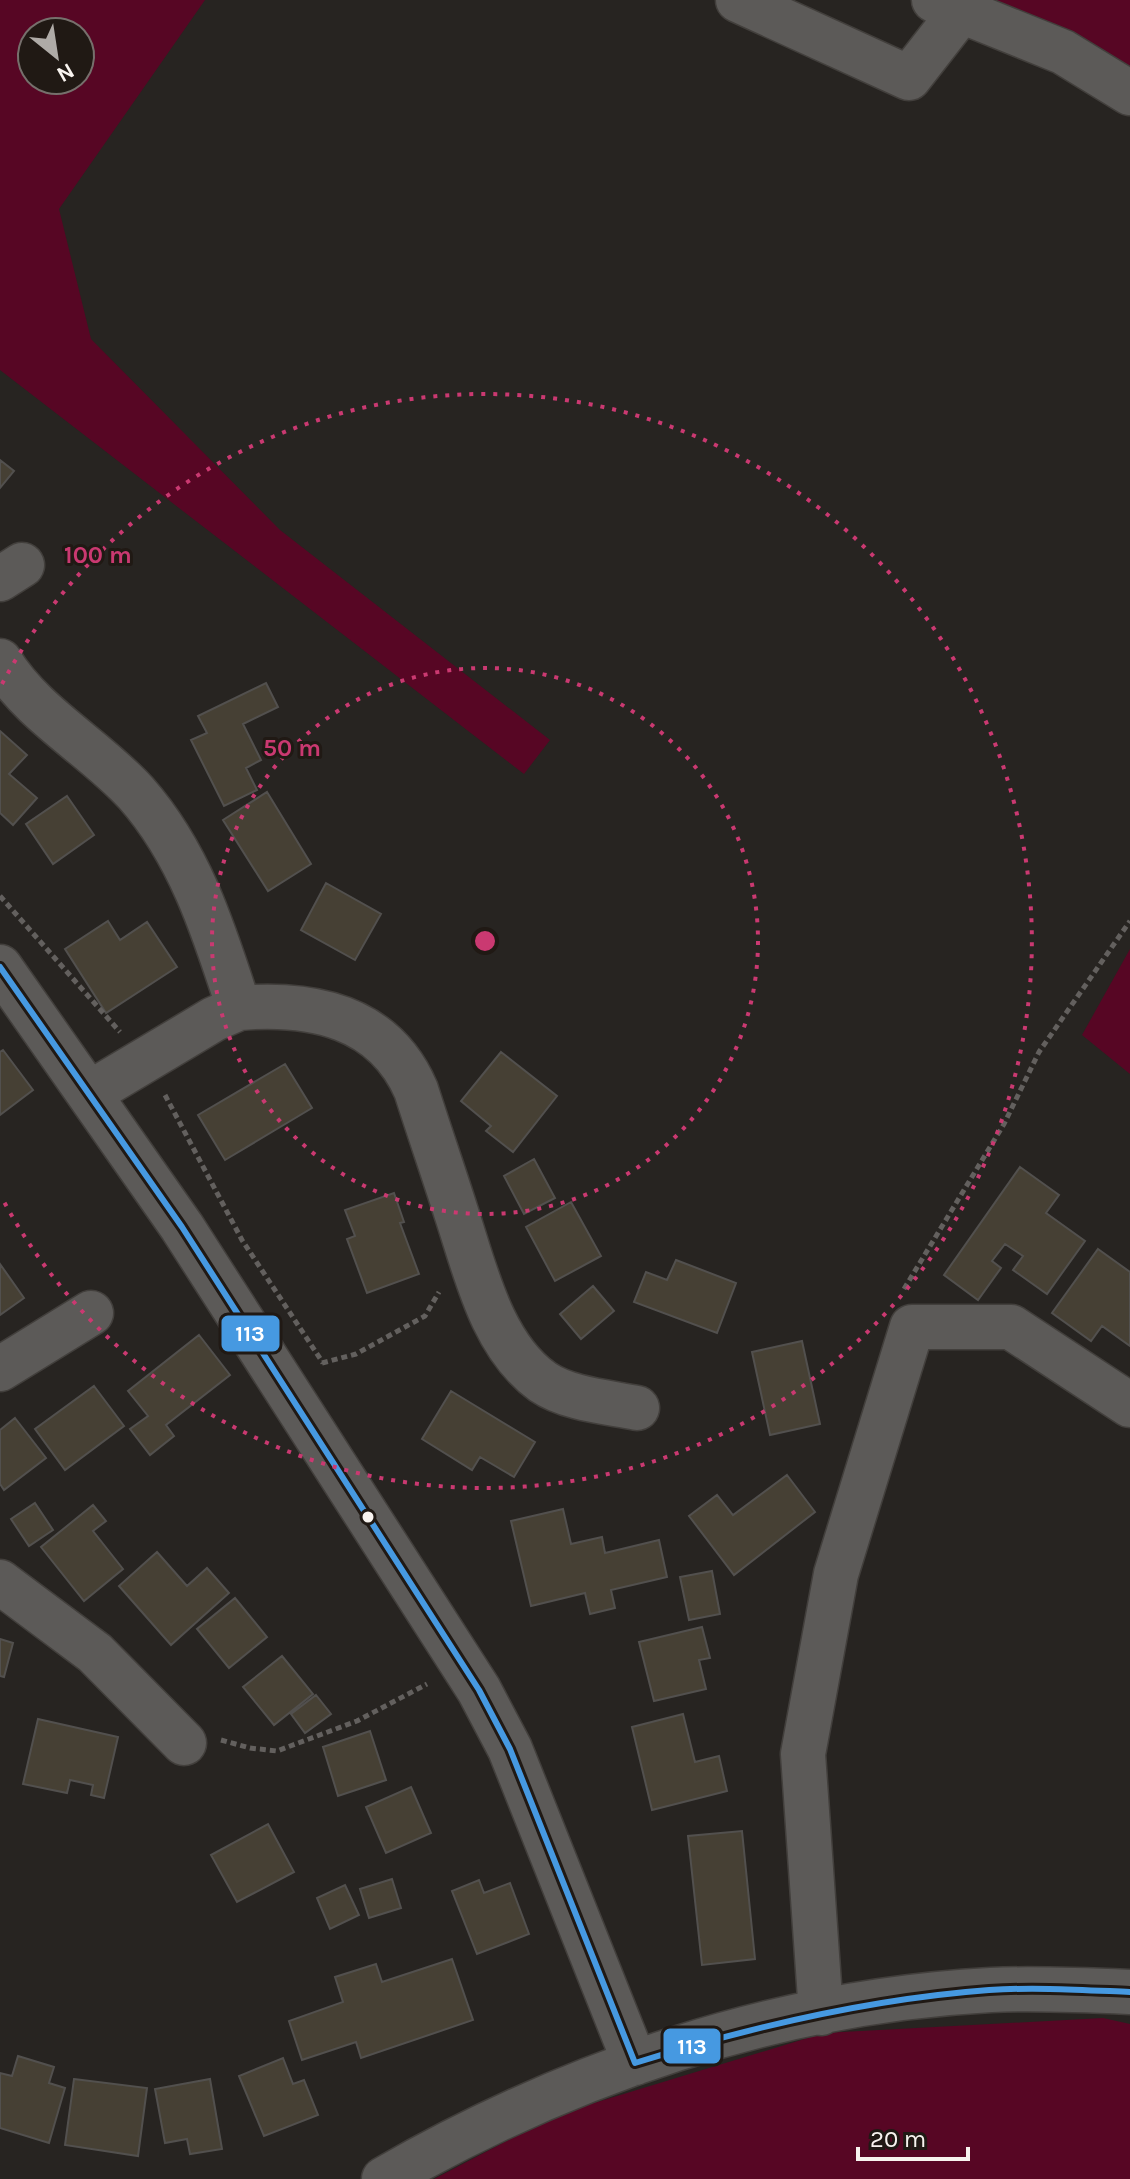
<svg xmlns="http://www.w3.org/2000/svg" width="1130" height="2179" viewBox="0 0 1130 2179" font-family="Karla,sans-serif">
  <rect width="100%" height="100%" fill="#272421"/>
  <path fill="#570624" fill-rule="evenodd" d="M0 0H205L59 209 91 339 280 530 550 740 524 774 0 370ZM32 32H80V80H32Z
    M980 0H1130V66Z
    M1130 949V1074L1082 1035Z
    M1103 2018 1130 2024V2179H434L558 2114 824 2033Z"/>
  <path fill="#464034" stroke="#52504e" stroke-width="2" d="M0 460 14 471 0 488Z
    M266 683 278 707 243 724 261 760 246 768 257 790 224 806 191 740 207 733 198 716Z
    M0 731 27 755 9 774 37 798 13 825 0 813Z
    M267 792 311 864 268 891 223 820Z
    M67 796 94 835 53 864 26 824Z
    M326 883 381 914 355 960 301 930Z
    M108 921 120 940 147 922 177 967 106 1013 65 949Z
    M3 1050 33 1090 0 1115V1052Z
    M501 1052 557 1096 513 1152 486 1131 491 1126 461 1101Z
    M285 1064 312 1108 225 1160 198 1115Z
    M534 1159 555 1198 524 1214 504 1176Z
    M1020 1167 1059 1195 1046 1213 1085 1241 1047 1294 1013 1270 1023 1256 1005 1244 992 1261 1001 1268 978 1300 944 1275Z
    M394 1193 404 1222 400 1223 419 1274 367 1293 347 1239 355 1236 345 1210Z
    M571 1202 601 1256 555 1281 526 1227Z
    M1098 1249 1130 1272V1346L1102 1326 1091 1341 1052 1313Z
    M676 1260 736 1283 717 1333 634 1302 646 1272 667 1280Z
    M0 1264 24 1298 0 1315Z
    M593 1286 614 1311 581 1339 560 1314Z
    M199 1335 230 1375 166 1425 174 1436 150 1455 130 1429 148 1416 128 1391Z
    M802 1341 820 1424 770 1435 752 1352Z
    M94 1386 124 1426 65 1470 35 1429Z
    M451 1391 535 1442 514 1477 480 1457 472 1470 422 1439Z
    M15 1418 46 1458 4 1490 0 1484V1430Z
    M787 1475 815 1512 734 1575 689 1516 717 1495 733 1515Z
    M35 1503 53 1530 29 1546 11 1519Z
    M93 1505 106 1521 93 1531 123 1569 84 1601 41 1547Z
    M563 1509 571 1544 602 1537 605 1553 659 1540 667 1577 611 1590 615 1608 590 1614 585 1593 531 1606 511 1521Z
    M157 1552 187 1586 207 1568 229 1593 171 1645 119 1586Z
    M712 1571 720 1614 689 1620 680 1577Z
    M235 1598 267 1637 229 1668 197 1629Z
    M702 1627 710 1658 699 1660 706 1689 654 1701 639 1642Z
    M0 1639 13 1643 4 1677 0 1676Z
    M282 1656 313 1694 274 1725 243 1687Z
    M316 1695 331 1714 305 1733 291 1714Z
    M683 1714 695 1762 719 1756 727 1791 652 1810 632 1727Z
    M38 1719 118 1737 104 1798 91 1795 93 1785 70 1780 67 1793 23 1784Z
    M370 1731 386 1780 338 1796 323 1747Z
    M411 1787 431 1833 386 1853 366 1807Z
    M268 1824 294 1872 237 1902 211 1855Z
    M742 1831 755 1959 702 1965 688 1836Z
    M392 1879 401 1908 369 1918 360 1889Z
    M479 1880 484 1893 510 1883 529 1934 477 1954 452 1891Z
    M345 1885 359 1915 330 1929 317 1898Z
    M452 1959 473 2020 361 2058 356 2042 302 2060 289 2021 343 2002 335 1977 376 1964 382 1982Z
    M18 2056 54 2067 49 2083 65 2088 49 2143 0 2128V2073L12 2076Z
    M283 2058 293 2084 304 2080 318 2115 264 2136 239 2076Z
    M74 2079 147 2088 138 2156 65 2145Z
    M210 2079 222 2149 190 2154 187 2139 165 2143 155 2089Z"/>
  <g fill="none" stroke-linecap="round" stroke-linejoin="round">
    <defs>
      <path id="minor" d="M738 0 909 78 962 10
        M934 0 1063 52 1130 93
        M0 579 22 565
        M0 661C33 715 93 746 136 793 190 854 214 931 239 1008L214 1019 90 1093
        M0 967 182 1227 479 1690 510 1749 635 2063
        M239 1008C312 1002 384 1016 416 1090 429 1131 443 1171 456 1212 475 1269 491 1345 543 1382 568 1399 607 1402 637 1408
        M0 1369 91 1313
        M0 1582 95 1653 184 1743
        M821 2013 803 1754 836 1574 912 1327H1011L1130 1405
        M384 2179C568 2073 777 2001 991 1990 1037 1988 1084 1990 1130 1992"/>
    </defs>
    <use href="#minor" stroke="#423f3c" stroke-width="47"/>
    <path stroke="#63605e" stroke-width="5" stroke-dasharray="6 4" stroke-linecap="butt" d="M0 896 120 1032
      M165 1095 242 1240 323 1363
      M904 1289 1004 1124 1039 1052 1130 921
      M322 1363 356 1354 425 1316 439 1292
      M221 1740 250 1748 277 1751 357 1721 427 1684"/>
    <use href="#minor" stroke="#5c5a58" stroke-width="44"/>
    <defs>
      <path id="bus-1" d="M0 967 182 1227 479 1690 510 1749 635 2063C750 2027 868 1999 989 1990 1036 1987 1083 1990 1130 1992"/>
    </defs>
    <use href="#bus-1" stroke="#201914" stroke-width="12"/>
    <use href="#bus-1" stroke="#4699e1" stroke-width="6"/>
  </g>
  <g fill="none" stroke="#ca3971" stroke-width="4" stroke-dasharray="4 8">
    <circle cx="485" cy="941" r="273"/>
    <path d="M2 684A547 547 0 1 1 2 1198"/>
  </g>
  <circle fill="#f8f3ef" stroke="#201914" stroke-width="3" cx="368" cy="1517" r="7"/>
  <circle cx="485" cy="941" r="12" fill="#ca3971" stroke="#201914" stroke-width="4"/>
  <g font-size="24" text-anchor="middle" font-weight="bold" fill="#ca3971" stroke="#201914" stroke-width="6" stroke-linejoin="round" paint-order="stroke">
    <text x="98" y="563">100 m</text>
    <text x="292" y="756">50 m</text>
  </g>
  <g stroke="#201914" stroke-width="3">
    <rect x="220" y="1314" width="61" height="39" rx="8" fill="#4699e1"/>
    <rect x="662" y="2027" width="60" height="38" rx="8" fill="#4699e1"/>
  </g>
  <g font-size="22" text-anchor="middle" font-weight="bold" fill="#fff">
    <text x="250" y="1341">113</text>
    <text x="692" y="2054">113</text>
  </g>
  <g transform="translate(56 56) rotate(150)"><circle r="38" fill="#201914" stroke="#76706c" stroke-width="2"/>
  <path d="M0-6L14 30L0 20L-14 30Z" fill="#afaba7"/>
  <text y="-12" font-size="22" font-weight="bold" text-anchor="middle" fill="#f8f3ef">N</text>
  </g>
  <path d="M858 2147v12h110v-12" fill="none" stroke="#f8f3ef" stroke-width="4"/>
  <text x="870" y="2147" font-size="24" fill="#f8f3ef" stroke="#201914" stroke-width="6" paint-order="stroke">20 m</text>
</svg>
